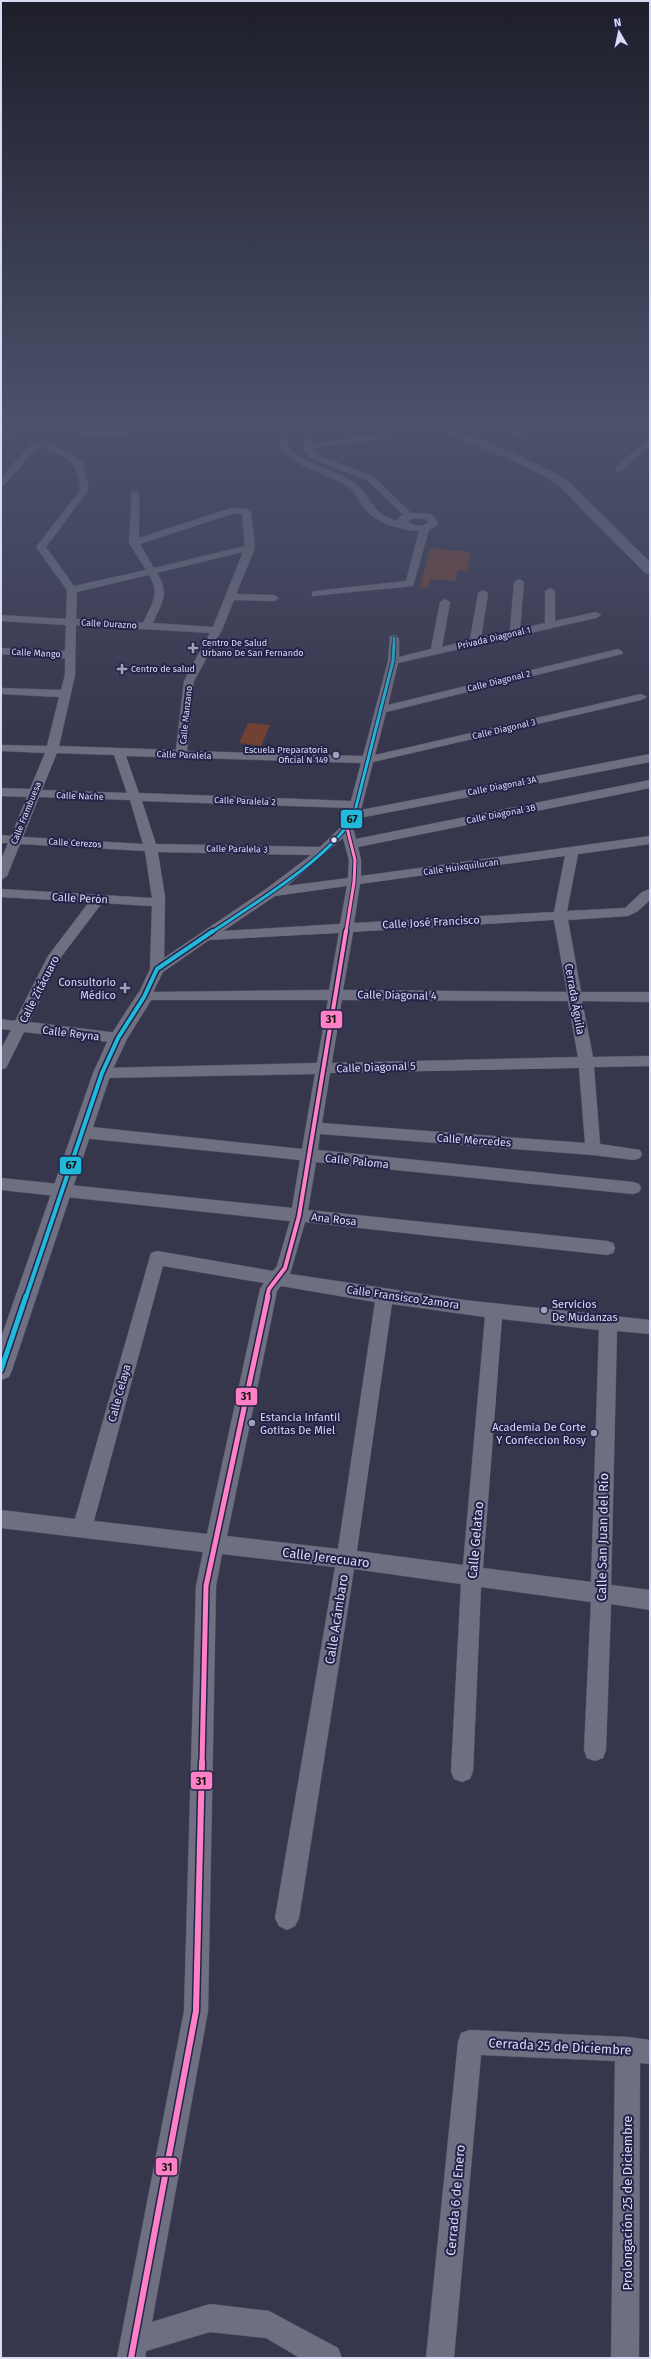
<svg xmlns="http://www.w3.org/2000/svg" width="651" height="2359" viewBox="0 0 651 2359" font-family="'Fira Sans',sans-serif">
  <rect width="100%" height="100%" fill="#36364c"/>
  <path fill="#73402f" d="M430 548 471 552 467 571 458 570 456 581 430 579 428 588 420 587Z
    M248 723 270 725 261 746 239 743Z"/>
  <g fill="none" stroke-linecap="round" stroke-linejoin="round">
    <defs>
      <path id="minor" d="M24 422H34L10 439 1 440V434H5Z
        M143 422H153C140 436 91 444 77 431L81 429C103 433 124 435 143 422Z
        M288 422H297L290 431 286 443C303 467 332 467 355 483 373 497 369 513 398 521L399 517 403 515 367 480 314 460 305 452C302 440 304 431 313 422H322L314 432 312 443 390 433V437L387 438 312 448 320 456 373 476 411 513 431 514 437 521V525L429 530 413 586 312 596V592L316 591 406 581 419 531C402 530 378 524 366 510 359 502 356 492 347 486 321 470 296 471 278 443L282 430ZM414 518 425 519 429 523 419 526 407 522Z
        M456 422 451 425 447 423V422Z
        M480 422H493L531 437 524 439Z
        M650 437V445L622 471H616V467Z
        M45 441 76 456 83 463 89 489 46 547 74 586 146 570 129 543 132 491 139 493V538L231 508 246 509 251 512 255 548 236 594 274 595 279 598 274 601 234 600 222 630 194 681 187 751 363 756 388 661 390 636 394 635 399 638V657L431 649 440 602 445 599 450 602 442 647 470 640 478 593 483 590 488 593 481 638 510 631 514 582 519 579 524 582 520 629 545 623V591L550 588 555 591V621L596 612 601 615 596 618 398 663 388 705 618 649 623 652 622 654 386 712 375 755 641 694 647 697 641 700 373 762 361 810 650 754V762L359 818 353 828 356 839 650 780V788L358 847 361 860V876L650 836V844L578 854 567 911 625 908 642 892 650 889V900L638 911 628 916 568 920 581 992H650V1002L582 1001 593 1057 650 1056V1066L594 1067 600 1144 640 1150 642 1154 640 1158 634 1160 593 1155 320 1134 318 1150 633 1182 639 1184 641 1188 639 1192 633 1194 316 1162 308 1210 607 1241 613 1243 615 1248 613 1253 607 1255 305 1222 290 1274 464 1300 650 1320V1334L617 1331 611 1585 650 1590V1610L611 1604 606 1750 603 1758 595 1761 587 1758 584 1750 591 1602 481 1587 473 1771 470 1779 462 1782 454 1779 451 1771 461 1584 354 1569 299 1918 295 1926 287 1930 279 1926 275 1918 335 1567 222 1554 216 1586 208 2011 152 2322 210 2304 269 2311 338 2348 342 2358H300L266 2338 210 2332 146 2351 145 2358H117L184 2011 196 1586 203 1552 1 1528V1510L75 1519 151 1253 157 1251 273 1271 277 1266 290 1221 1 1190V1178L292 1208 300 1160 82 1138 77 1136 74 1132 77 1128 82 1126 302 1149 315 1074 102 1078 97 1077 95 1073 97 1069 102 1068 317 1063 328 1000H139L137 997 150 969 152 906 102 903 61 957 29 1022 118 1033 123 1034 125 1038 123 1042 118 1043 24 1032 6 1068 1 1069V1049L11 1030 1 1029V1019L15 1021 48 956 89 902 1 897V889L152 898 145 851 20 844 7 876 1 880V860L8 843H1V835L11 836 27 797 1 796V788L30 789 45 753 1 751V745L47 746 59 697 1 694V688L61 690 65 675V658L1 654V648L65 651 66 625 1 621V615L66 619 67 590 36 547 81 489C74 457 72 461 44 447L36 449 4 485 1 486V478L30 445ZM232 514H242L245 546 154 568 140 544ZM243 552 213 627 153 623C162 602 170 594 157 573ZM149 575C161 594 151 604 143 623L76 619 77 592ZM76 625 210 633 184 681 176 750 59 746 75 675ZM57 753 114 755 127 793 42 790ZM126 756 361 763 351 801 139 793ZM39 797 130 800 143 844 23 837ZM142 801 350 808 342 826 320 847 156 844ZM343 838 349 860 348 878 287 886ZM158 852 311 855 266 889 164 958 165 897ZM565 856 554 912 354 923 360 884ZM347 886 340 924 223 931 275 896ZM554 920 567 992 343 990 353 932ZM339 933 329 990 153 992 163 972 209 940ZM342 1000 568 1001 578 1057 332 1063ZM579 1068 585 1143 322 1123 330 1073ZM163 1266 264 1283 260 1289 207 1534 94 1521ZM281 1286 375 1302 338 1549 227 1536 277 1291ZM392 1304 485 1317 463 1565 357 1551ZM502 1319 599 1330 591 1582 483 1568Z
        M470 2030 628 2037 650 2040V2064L640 2063 639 2358H611L615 2061 481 2055 454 2358H426L458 2042 461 2033Z"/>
      <path id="tertiary" d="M144 991 150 993 153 997 127 1039 111 1073 12 1370 9 1377 1 1380V1338L93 1073 109 1038 138 993Z"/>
      <path id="secondary" d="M293 422H308L290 432H282L280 430Z
        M413 422H429L498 446 552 471 569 482 650 562V574L645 573 561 488 544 476 508 458Z"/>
    </defs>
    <use href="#minor" stroke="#545467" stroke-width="1"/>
    <use href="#tertiary" stroke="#545467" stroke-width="1"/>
    <use href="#secondary" stroke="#545467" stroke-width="1"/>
    <use href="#minor" fill="#6e6f81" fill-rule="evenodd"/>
    <use href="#tertiary" fill="#6e6f81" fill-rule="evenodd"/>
    <use href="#secondary" fill="#6b7082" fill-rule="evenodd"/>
    <defs>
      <path id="bus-1-far3" d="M394 646V638"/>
      <path id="bus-1-far2" d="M212 932C252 905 332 857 354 815L393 661 394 645"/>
      <path id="bus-1-far1" d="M26 1297 102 1073 118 1038 144 997 157 969 213 931"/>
      <path id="bus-1" d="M1 1370 26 1296"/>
      <path id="bus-2-far3" d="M346 932 354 882 355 860 347 828"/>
      <path id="bus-2-far2" d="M267 1297 269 1289 285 1268 299 1216 346 931"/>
      <path id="bus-2-far1" d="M202 1763 206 1586 268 1296"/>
      <path id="bus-2" d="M131 2358 196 2011 202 1762"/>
    </defs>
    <use href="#bus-1-far3" stroke="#24234a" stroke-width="4"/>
    <use href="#bus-1-far2" stroke="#24234a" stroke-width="5"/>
    <use href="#bus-1-far1" stroke="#24234a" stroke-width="7"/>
    <use href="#bus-1" stroke="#24234a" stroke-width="8"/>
    <use href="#bus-2-far3" stroke="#24234a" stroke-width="5"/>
    <use href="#bus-2-far2" stroke="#24234a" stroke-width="7"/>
    <use href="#bus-2-far1" stroke="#24234a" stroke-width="8"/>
    <use href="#bus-2" stroke="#24234a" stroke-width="9"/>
    <use href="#bus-1-far3" stroke="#20b9da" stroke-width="2.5"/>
    <use href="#bus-1-far2" stroke="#20b9da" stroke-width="3"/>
    <use href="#bus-1-far1" stroke="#20b9da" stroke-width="4"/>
    <use href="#bus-1" stroke="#20b9da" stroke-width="5"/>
    <use href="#bus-2-far3" stroke="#ff80c5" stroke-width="3"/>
    <use href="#bus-2-far2" stroke="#ff80c5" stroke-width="4"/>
    <use href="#bus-2-far1" stroke="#ff80c5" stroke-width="5"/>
    <use href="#bus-2" stroke="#ff80c5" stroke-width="6"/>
  </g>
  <linearGradient id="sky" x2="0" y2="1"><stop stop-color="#1e1e2a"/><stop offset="0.56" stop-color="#4c526c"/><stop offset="1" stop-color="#4c526c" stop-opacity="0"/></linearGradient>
  <rect width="651" height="753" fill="url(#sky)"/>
  <g fill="#a0a1b9" stroke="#24234a" stroke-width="1.5">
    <path d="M191 642h4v4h4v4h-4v4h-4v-4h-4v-4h4z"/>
    <path d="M120 663h4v4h4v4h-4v4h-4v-4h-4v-4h4z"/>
    <circle cx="336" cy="755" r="4"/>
    <path d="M123 982h4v4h4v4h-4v4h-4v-4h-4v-4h4z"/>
    <circle cx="544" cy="1310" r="4"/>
    <circle cx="252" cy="1423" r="4"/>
    <circle cx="594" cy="1433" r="4"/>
  </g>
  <circle fill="#d9dbf4" stroke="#24234a" stroke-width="1.5" cx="334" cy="840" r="3.5"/>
  <g text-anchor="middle" stroke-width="4" stroke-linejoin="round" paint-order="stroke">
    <g font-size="9" fill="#d9dbf4" stroke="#24234a">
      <text transform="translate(109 624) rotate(3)" y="3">Calle Durazno</text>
      <text transform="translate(494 638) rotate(-13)" y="3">Privada Diagonal 1</text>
      <text transform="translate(36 653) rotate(3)" y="3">Calle Mango</text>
      <text transform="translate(499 681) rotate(-14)" y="3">Calle Diagonal 2</text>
      <text transform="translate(186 715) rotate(-84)" y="3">Calle Manzano</text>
      <text transform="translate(504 729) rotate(-13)" y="3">Calle Diagonal 3</text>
      <text transform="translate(184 755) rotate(2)" y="3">Calle Paralela</text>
      <text transform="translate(502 786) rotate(-11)" y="3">Calle Diagonal 3A</text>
      <text transform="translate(80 796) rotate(2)" y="3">Calle Nache</text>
      <text transform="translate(245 801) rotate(2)" y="3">Calle Paralela 2</text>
      <text transform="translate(26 813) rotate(-68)" y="3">Calle Frambuesa</text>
      <text transform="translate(501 814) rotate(-11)" y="3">Calle Diagonal 3B</text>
      <text transform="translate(75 843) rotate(3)" y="3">Calle Cerezos</text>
      <text transform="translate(237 849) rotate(1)" y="3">Calle Paralela 3</text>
      <text transform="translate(461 867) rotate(-8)" y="3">Calle Huixquilucan</text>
    </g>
    <g font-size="9" fill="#d9dbf4" stroke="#24234a" text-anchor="start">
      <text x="202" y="646">Centro De Salud<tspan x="202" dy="10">Urbano De San Fernando</tspan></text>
      <text x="131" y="672">Centro de salud</text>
      <text x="328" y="753" text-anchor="end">Escuela Preparatoria<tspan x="328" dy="10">Oficial N 149</tspan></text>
    </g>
    <g font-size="11" fill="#d9dbf4" stroke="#24234a">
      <text transform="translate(80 898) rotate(3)" y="4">Calle Perón</text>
      <text transform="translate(431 922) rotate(-3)" y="4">Calle José Francisco</text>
      <text transform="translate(39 989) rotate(-63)" y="4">Calle Zitácuaro</text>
      <text transform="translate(397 995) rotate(1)" y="4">Calle Diagonal 4</text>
      <text transform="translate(575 999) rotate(80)" y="4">Cerrada Águila</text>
      <text transform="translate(71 1033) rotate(7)" y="4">Calle Reyna</text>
      <text transform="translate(376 1067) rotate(-2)" y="4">Calle Diagonal 5</text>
      <text transform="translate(474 1140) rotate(4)" y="4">Calle Mercedes</text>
      <text transform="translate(357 1161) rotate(6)" y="4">Calle Paloma</text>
      <text transform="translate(334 1219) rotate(6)" y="4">Ana Rosa</text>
      <text transform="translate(403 1297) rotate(8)" y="4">Calle Fransisco Zamora</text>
      <text transform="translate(119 1393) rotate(-75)" y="4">Calle Celaya</text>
    </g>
    <g font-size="11" fill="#d9dbf4" stroke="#24234a" text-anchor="end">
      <text x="116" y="986">Consultorio<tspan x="116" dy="13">Médico</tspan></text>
      <text x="552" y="1308" text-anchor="start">Servicios<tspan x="552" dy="13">De Mudanzas</tspan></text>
      <text x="260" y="1421" text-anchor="start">Estancia Infantil<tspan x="260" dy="13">Gotitas De Miel</tspan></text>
      <text x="586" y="1431">Academia De Corte<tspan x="586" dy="13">Y Confeccion Rosy</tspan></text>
    </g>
    <g font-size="13" fill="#d9dbf4" stroke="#24234a">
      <text transform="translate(602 1537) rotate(-89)" y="5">Calle San Juan del Río</text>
      <text transform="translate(475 1540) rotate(-85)" y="5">Calle Gelatao</text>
      <text transform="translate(326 1557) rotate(7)" y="5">Calle Jerecuaro</text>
      <text transform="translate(336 1619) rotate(-81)" y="5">Calle Acámbaro</text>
      <text transform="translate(560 2046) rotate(3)" y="5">Cerrada 25 de Diciembre</text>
      <text transform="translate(455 2200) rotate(-85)" y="5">Cerrada 6 de Enero</text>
      <text transform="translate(627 2203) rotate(-90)" y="5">Prolongación 25 de Diciembre</text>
    </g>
  </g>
  <g stroke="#24234a" stroke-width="1.5">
    <rect x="340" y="809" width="23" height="20" rx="4" fill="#20b9da"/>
    <rect x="320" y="1010" width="23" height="19" rx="4" fill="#ff80c5"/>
    <rect x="59" y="1156" width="23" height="19" rx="4" fill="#20b9da"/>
    <rect x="235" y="1387" width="23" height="19" rx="4" fill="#ff80c5"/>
    <rect x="190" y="1771" width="23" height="19" rx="4" fill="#ff80c5"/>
    <rect x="155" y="2157" width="23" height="19" rx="4" fill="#ff80c5"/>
  </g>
  <g font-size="11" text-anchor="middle" font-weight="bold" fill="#111">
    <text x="352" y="823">67</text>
    <text x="331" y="1023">31</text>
    <text x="71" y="1169">67</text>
    <text x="246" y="1400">31</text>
    <text x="201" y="1785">31</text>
    <text x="167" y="2171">31</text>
  </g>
  <rect width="651" height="2359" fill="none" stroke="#d9dbf4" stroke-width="4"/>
  <g transform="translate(619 32) rotate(351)" stroke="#24234a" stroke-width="3" paint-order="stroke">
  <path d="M0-3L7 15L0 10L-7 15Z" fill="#d9dbf4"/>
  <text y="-6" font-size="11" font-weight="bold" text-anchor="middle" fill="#d9dbf4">N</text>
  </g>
</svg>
